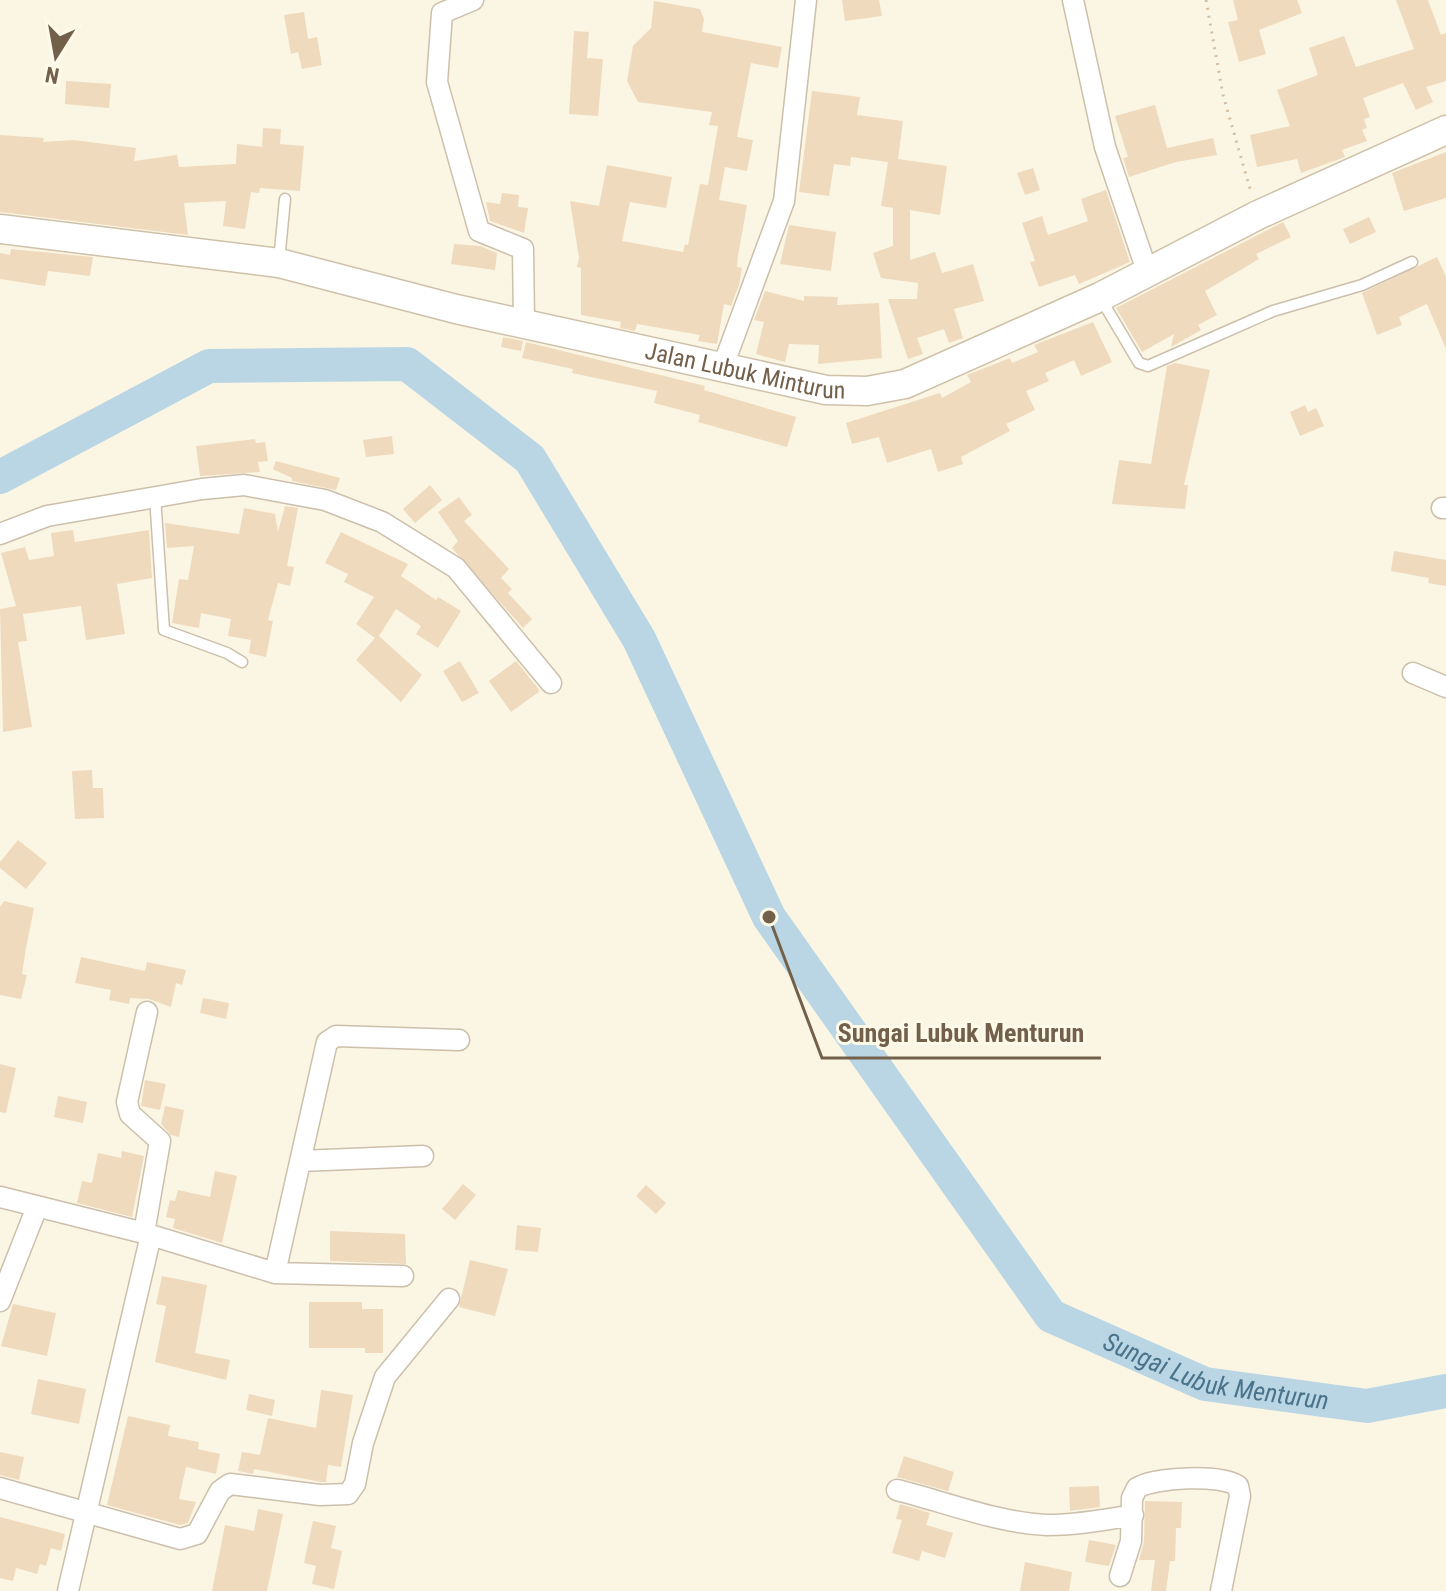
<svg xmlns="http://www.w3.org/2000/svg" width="1446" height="1591" viewBox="0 0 1446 1591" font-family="'Roboto Condensed',sans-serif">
  <rect width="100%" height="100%" fill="#fbf6e4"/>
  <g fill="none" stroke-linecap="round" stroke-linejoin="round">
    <path stroke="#bad6e4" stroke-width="34" id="s1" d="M0 477 209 366 407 364 530 459 639 639 769 917 1051 1316 1205 1384 1367 1406 1446 1391"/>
  </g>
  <path fill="#efdabd" d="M842 0H879L882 16 845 21Z
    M1233 0H1297L1302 13 1259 30 1266 54 1239 62 1228 22 1238 20Z
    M1396 0H1428L1441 35 1446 33V81L1426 87 1433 102 1416 110 1403 83 1363 98 1370 117 1364 119 1367 128 1362 130 1367 141 1342 150 1345 157 1301 173 1297 159 1257 167 1250 135 1290 126 1277 90 1318 75 1309 48 1344 36 1356 67 1414 49Z
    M654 1 700 9 704 19 702 32 782 47 778 68 751 63 737 137 753 140 747 171 725 167 719 200 747 205 738 256 737 267 742 268 739 285 731 306 724 304 717 344 698 341 700 335 637 324 635 331 620 328 621 322 581 315V268L577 267 579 258 570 201 599 206 607 165 672 177 666 208 630 202 622 241 683 252 685 244 688 245 700 184 708 185 718 126 709 125 712 112 638 102 627 81 633 46 651 28Z
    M304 12 308 39 317 37 322 65 302 69 298 52 291 54 284 15Z
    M574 31 589 32 587 58 603 59 598 116 569 114Z
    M66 81 111 84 109 108 65 104Z
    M812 91 860 97 857 115 903 121 898 159 947 166 940 215 910 210V260L935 252 942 273 973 264 984 301 954 309 963 338 949 343 944 329 917 338 923 354 908 359 888 299H917L918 283 881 278 873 253 893 246V208L881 206 888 162 851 157 850 166 834 164 829 196 799 192Z
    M1155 105 1167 148 1213 138 1217 155 1176 162 1129 177 1123 158 1128 157 1115 116Z
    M263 128 281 129 280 144 304 146 300 191 260 188 259 193 251 192 245 229 223 226 226 201 184 203 188 235 0 212V135L44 138 43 142 74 140 136 148 134 161 177 155 179 167 236 164 237 144 262 147Z
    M1446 152V198L1404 211 1392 173Z
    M1033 168 1040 190 1025 195 1017 173Z
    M1106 190 1130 262 1079 284 1075 275 1039 287 1030 262 1035 261 1022 223 1042 216 1048 235 1088 221 1081 199Z
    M502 193 519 195 518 207 528 208 524 233 490 221 486 202 500 204Z
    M1369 217 1376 232 1350 244 1343 229Z
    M1283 222 1291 237 1256 254 1259 259 1205 291 1217 315 1198 325 1201 330 1171 347 1174 334 1142 352 1116 308Z
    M789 225 836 232 831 271 780 264Z
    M454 244 480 246 497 253 495 270 451 264Z
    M11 249 93 257 90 276 48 271 45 286 0 279V253L10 255Z
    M1437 257 1446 277V349L1427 304 1399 317 1402 325 1377 335 1362 293Z
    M765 291 804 301V296L838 297 837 305 879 303 882 358 818 364 819 345 789 344 785 362 756 354 764 322 754 320Z
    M1093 322 1112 362 1081 376 1074 360 1045 373 1049 381 1026 391 1035 410 1006 424 1010 431 961 457 963 464 938 472 931 449 887 463 879 437 852 444 846 423 940 393 942 398 971 382 967 375 1010 358 1012 363 1038 352 1034 345Z
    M503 337 523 341 521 351 501 347Z
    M526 342 705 386 704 390 796 417 787 447 698 422 700 415 654 403 657 391 572 373 573 369 522 358Z
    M1175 363 1210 370 1184 485H1188L1185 509 1112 504 1119 460 1151 464 1167 366Z
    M1305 405 1308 412 1316 408 1324 426 1300 436 1290 412Z
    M392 436 394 454 366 457 363 440Z
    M255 439 256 443 265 442 268 461 258 462 260 472 200 476 196 446Z
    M276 461 340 478 336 490 292 481V478L273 469Z
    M430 485 442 500 415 523 403 509Z
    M459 497 472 515 464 521 509 569 501 578 512 589 508 593 532 619 523 628 452 548 458 541 438 512Z
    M285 506 298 508 287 566 294 567 290 586 278 583 268 620 273 621 266 657 249 653 251 640 228 636 231 619 201 613 199 628 172 623 179 579 188 580 194 546 167 548 165 523 239 534 244 508 275 514 278 532Z
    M73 530 75 542 149 530 152 578 117 584 125 634 86 640 81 606 23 614 27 641 18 642 32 727 3 732 0 609 16 606 1 553 25 547 29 560 54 556 51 533Z
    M341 532 408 564 401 576 436 600 438 597 461 611 438 648 416 634 421 626 396 609 379 636 422 675 401 702 356 660 375 638 356 624 374 597 344 582 348 574 325 563Z
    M1394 551 1446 560V586L1428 583 1429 578 1391 571Z
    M460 661 479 693 462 702 443 671Z
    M516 661 540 691 511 712 489 681Z
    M92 770 93 788H103L104 818 75 819 72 771Z
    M18 840 47 863 26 889 0 868V862Z
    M4 901 34 908 26 948 22 974 27 975 21 999 0 995V907Z
    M81 957 145 971 147 962 186 970 182 985 176 983 171 1007 149 999 130 998 129 1004 109 1000 111 990 75 983Z
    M203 998 229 1003 226 1019 200 1013Z
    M0 1064 16 1068 6 1113 0 1112Z
    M145 1080 166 1084 160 1110 141 1106Z
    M58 1096 87 1102 83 1123 54 1117Z
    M165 1106 184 1110 179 1137 171 1135 161 1124Z
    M122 1151 144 1156 132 1217 77 1203 82 1181 92 1183 98 1153 121 1158Z
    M215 1171 237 1176 222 1243 173 1228 175 1219 166 1217 170 1200 175 1201 178 1190 210 1197Z
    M463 1184 476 1195 455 1220 442 1209Z
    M646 1185 666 1203 656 1214 636 1196Z
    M517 1225 541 1228 538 1252 515 1250Z
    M330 1231 405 1234 406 1264 330 1261Z
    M470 1260 508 1269 495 1316 459 1307Z
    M162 1276 207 1285 195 1353 230 1360 226 1380 155 1362 166 1306 156 1304Z
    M309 1302H362V1309H383V1353H365V1348H309Z
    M13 1304 56 1313 47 1356 1 1346Z
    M38 1379 86 1389 79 1424 31 1414Z
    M321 1390 353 1395 341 1467 328 1465 326 1482H321L254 1469 253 1474 238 1471 242 1452 260 1455 268 1418 316 1428Z
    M249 1394 275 1400 272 1416 246 1410Z
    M128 1416 170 1425 168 1436 199 1442 198 1449 220 1454 216 1474 186 1467 179 1499 196 1502 188 1523 180 1525 107 1505Z
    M0 1452 24 1457 19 1480 0 1475Z
    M904 1456 954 1472 948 1491 897 1477Z
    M1099 1486 1100 1507 1070 1511 1069 1487Z
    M1145 1501 1182 1502 1181 1528H1176L1175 1561H1170L1166 1591H1151L1155 1560H1139L1144 1542Z
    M900 1504 930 1513 926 1525 953 1533 945 1558 922 1551 919 1561 892 1553 902 1520 896 1519Z
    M258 1509 283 1514 267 1591H212L225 1525 254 1531Z
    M0 1517 65 1534 61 1551 51 1548 46 1566 40 1564 37 1574 16 1568 13 1581 0 1578Z
    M313 1521 336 1526 331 1548 342 1551 334 1589 312 1584 316 1566 304 1563Z
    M1089 1540 1116 1545 1109 1566 1085 1562Z
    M1025 1562 1072 1572 1069 1591H1020Z"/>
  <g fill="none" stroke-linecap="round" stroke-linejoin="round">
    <defs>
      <path id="lane" d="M279 261 285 199
        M1101 299 1139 363 1148 366 1273 311 1362 285 1412 262
        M155 496 164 630 227 653 242 662"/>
      <path id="street" d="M473 0 442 13 437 82 479 231 523 249 524 322
        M1073 0 1105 147 1147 271
        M723 366 784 201 806 0
        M1442 508H1446
        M0 534 47 516 202 489 244 485 325 500 382 522 456 568 551 683
        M1413 673 1446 687
        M300 1161 423 1156
        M0 1197 144 1233 160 1141 130 1114 127 1102 147 1012
        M144 1233 275 1273 403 1276
        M275 1273 327 1042 336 1036 459 1040
        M0 1301 37 1207
        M0 1488 180 1539 197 1534 220 1491 230 1484 320 1495 348 1494 355 1484 363 1443 385 1377 449 1299
        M897 1490C945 1502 998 1523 1047 1525 1076 1525 1105 1520 1133 1515
        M1120 1576 1131 1541 1132 1498 1137 1488C1154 1477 1221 1474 1238 1486L1240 1496 1221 1591
        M68 1591 151 1235"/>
      <g id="secondary">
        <path id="s2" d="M0 229 279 263 456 309 826 390 867 391 905 384 1100 297 1258 215 1446 130"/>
      </g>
    </defs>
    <use href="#lane" stroke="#ccbfab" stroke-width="13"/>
    <use href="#street" stroke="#ccbfab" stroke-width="23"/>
    <use href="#secondary" stroke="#cfc1a9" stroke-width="31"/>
    <path stroke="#d4bea0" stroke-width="3" stroke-dasharray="2 6" stroke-linecap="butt" d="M1206 0 1223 95 1251 192"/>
    <use href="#lane" stroke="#fff" stroke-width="10"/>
    <use href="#street" stroke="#fff" stroke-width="20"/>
    <use href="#secondary" stroke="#fff" stroke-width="28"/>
  </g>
  <g text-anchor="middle" stroke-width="6" stroke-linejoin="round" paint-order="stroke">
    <g font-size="24" fill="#72604b" stroke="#fefaea">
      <text dy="8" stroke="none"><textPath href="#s2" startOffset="760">Jalan Lubuk Minturun</textPath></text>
    </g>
    <g font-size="26" font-style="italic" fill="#49748b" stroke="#fefaea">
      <text dy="9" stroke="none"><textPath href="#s1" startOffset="1772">Sungai Lubuk Menturun</textPath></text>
    </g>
  </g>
  <path fill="none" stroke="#72604b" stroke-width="3" d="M769 917L822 1058H1101"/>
  <circle fill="#72604b" stroke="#fefaea" stroke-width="3" cx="769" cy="917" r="8"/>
  <g font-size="26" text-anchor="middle" font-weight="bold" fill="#72604b" stroke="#fefaea" stroke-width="6" stroke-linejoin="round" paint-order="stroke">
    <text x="961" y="1042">Sungai Lubuk Menturun</text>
  </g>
  <g transform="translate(56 56) rotate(191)" stroke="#fefaea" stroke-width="6" paint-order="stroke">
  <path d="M0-6L14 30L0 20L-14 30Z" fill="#72604b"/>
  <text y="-12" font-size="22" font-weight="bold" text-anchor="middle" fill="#72604b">N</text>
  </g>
</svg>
